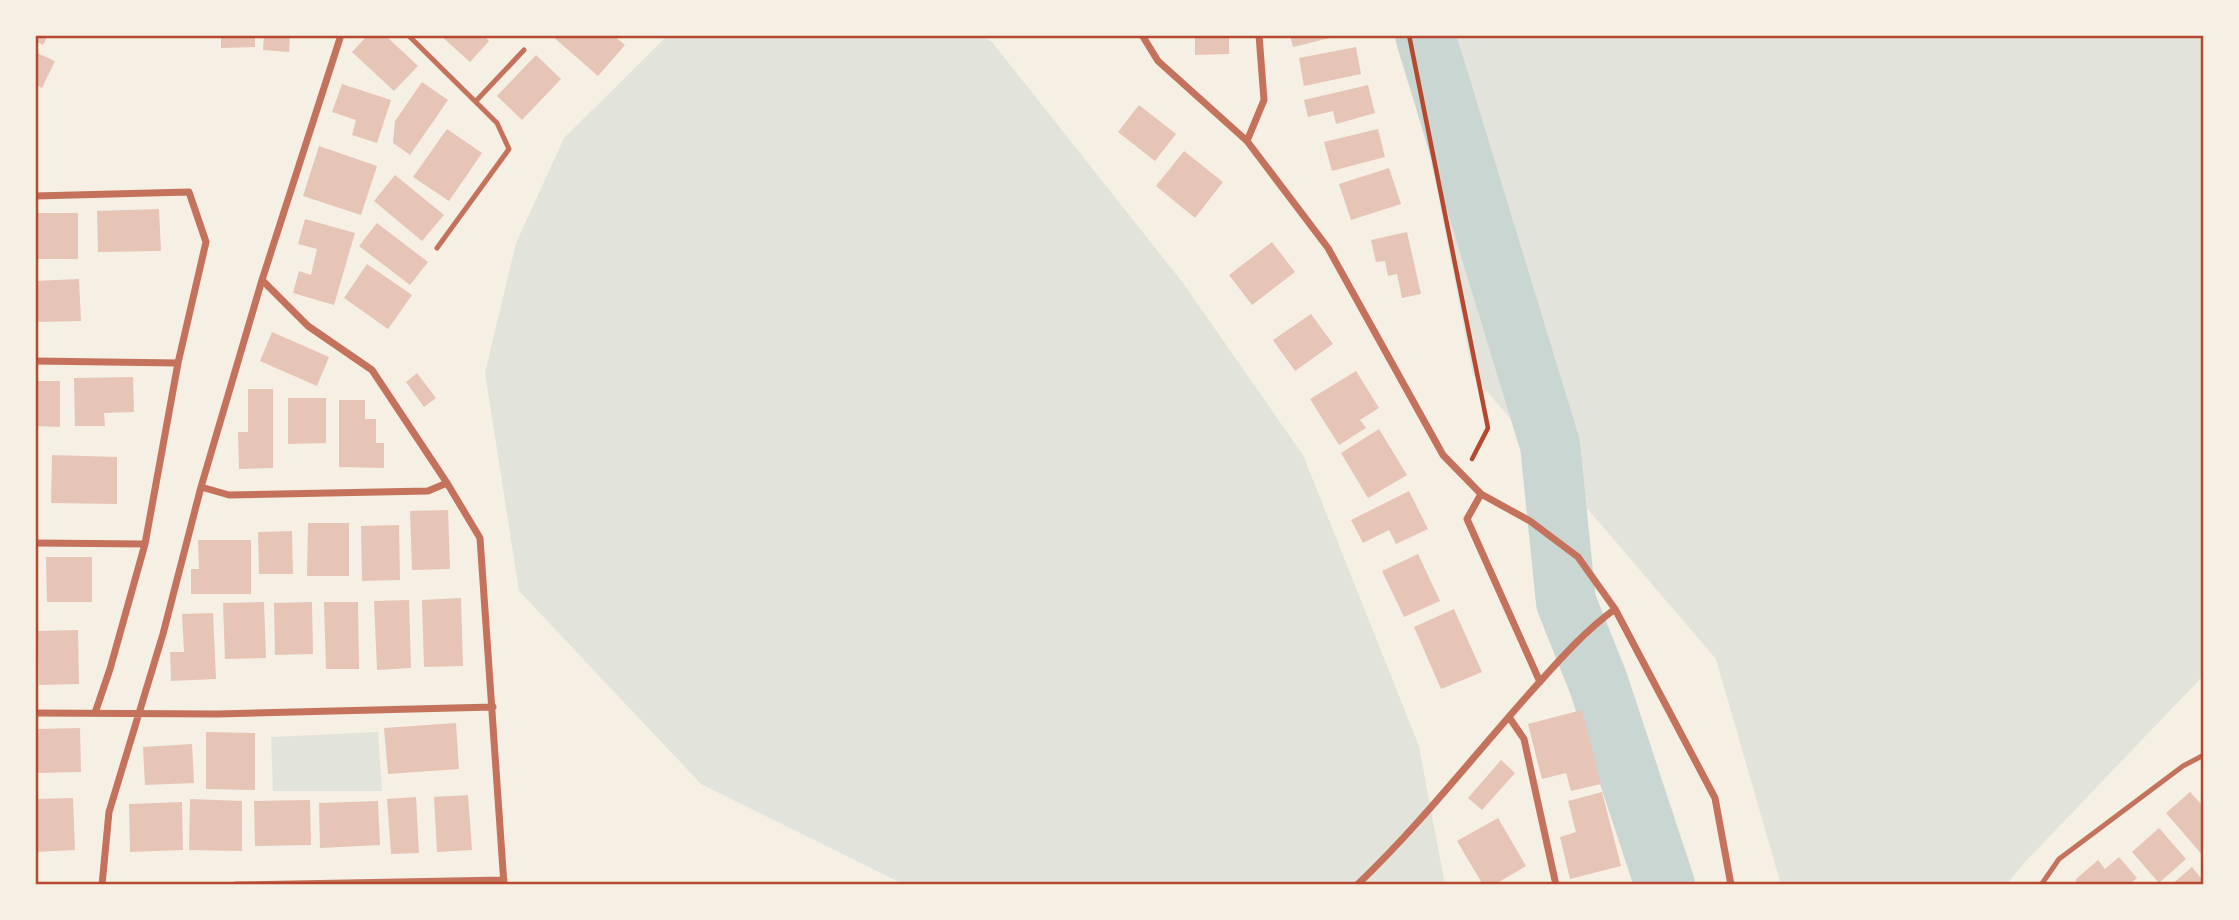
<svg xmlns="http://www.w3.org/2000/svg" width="2239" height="920" viewBox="0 0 2239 920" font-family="Arial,sans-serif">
  <rect width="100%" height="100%" fill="#f6efe4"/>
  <path fill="#e2e4dc" d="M668 35H980L992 42 1183 283 1303 455 1419 746 1445 885H905L701 784 519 591 485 373 516 243 564 138Z
    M1402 35H2204V675L2025 862 2006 885H1781L1716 659 1473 375 1436 184Z
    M378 732 382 791H273L271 737Z"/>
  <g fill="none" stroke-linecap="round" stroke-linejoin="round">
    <path stroke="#c9d6d2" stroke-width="60" d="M1425 35 1550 445 1566 602 1598 682 1665 885"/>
  </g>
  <path fill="#e6c5b7" d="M35 35H48L43 45 35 41Z
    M221 35H255V47L221 48Z
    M264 35H290L289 52 263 50Z
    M368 35H385L418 66 394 91 352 52Z
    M440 35H483L489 41 470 62Z
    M551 35H613L625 45 598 76Z
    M1195 35H1229V54L1195 55Z
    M1290 35H1338V36L1293 47Z
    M1356 47 1361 74 1304 86 1299 58Z
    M35 52 55 61 42 88 35 84Z
    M536 55 561 79 522 120 497 96Z
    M422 82 448 100 410 155 393 143 395 121Z
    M342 84 391 100 377 143 352 135 356 120 332 112Z
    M1368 85 1375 113 1336 124 1333 111 1308 117 1304 100Z
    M1139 105 1176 134 1155 161 1118 132Z
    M447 129 482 153 449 201 413 177Z
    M1378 129 1385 157 1332 171 1324 142Z
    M319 146 377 166 361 215 303 196Z
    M1184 151 1223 182 1195 218 1156 186Z
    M1389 168 1401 204 1351 220 1339 184Z
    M395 175 444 215 422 241 374 201Z
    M159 209 161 251 98 252 97 211Z
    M35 213H78V259H35Z
    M305 219 355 233 334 305 293 293 299 271 311 275 317 249 298 244Z
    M377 223 428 262 410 285 359 246Z
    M1407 232 1421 294 1402 298 1397 274 1388 276 1385 261 1376 262 1371 240Z
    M1272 242 1295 272 1252 305 1229 275Z
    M367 264 412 295 388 329 344 298Z
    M79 279 81 321 35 322V281Z
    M1311 314 1333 344 1295 371 1273 340Z
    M272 332 329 357 317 386 260 361Z
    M1356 371 1379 408 1360 420 1366 428 1339 445 1310 399Z
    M417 373 436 398 424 407 406 382Z
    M133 377 134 412 104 413 105 426H75L74 378Z
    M35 381H60V427L35 426Z
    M248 389H273V468L239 469 238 432H248Z
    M288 398H326V443L288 444Z
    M339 400H365V419H376V443H384V468L339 467Z
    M1379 429 1407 475 1368 498 1341 453Z
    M52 455 117 457V504L51 503Z
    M1409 491 1428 529 1396 544 1389 530 1363 543 1351 520Z
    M448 510 450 569 412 570 410 511Z
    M308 523H349V576H307Z
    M399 525 400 580 362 581 361 526Z
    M292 531 293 574H259L258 532Z
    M198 540H251V594H191V569H199Z
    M1418 554 1440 601 1404 617 1382 571Z
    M46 557H92V602H47Z
    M461 598 463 666 424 667 422 600Z
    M409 600 411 668 377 670 374 601Z
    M264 602 266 658 225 659 223 603Z
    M312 602 313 654 275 655 274 603Z
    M324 602H358L359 669H326Z
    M1454 609 1482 672 1441 689 1414 627Z
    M213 613 216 679 171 681 170 652H184L182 614Z
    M78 630 79 684 39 685 38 631Z
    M1582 710 1601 784 1571 791 1566 773 1542 779 1528 724Z
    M456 723 459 769 388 774 384 728Z
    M80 728 81 772 35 773V729Z
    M206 732 255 733V790L206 789Z
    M192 744 194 783 145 785 143 747Z
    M1501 760 1515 773 1482 810 1468 798Z
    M1602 792 1621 866 1570 879 1560 837 1576 832 1568 801Z
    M2190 792 2204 807V857L2166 813Z
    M468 795 472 850 437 852 434 797Z
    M416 797 419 853 391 854 387 799Z
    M73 798 75 850 35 852V799Z
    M190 799 242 801V851L189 850Z
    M310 800 311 845 255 846 254 801Z
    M378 801 380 845 320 848 319 803Z
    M182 802 183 850 130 852 129 804Z
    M1498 818 1526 866 1494 885H1483L1457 841Z
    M2159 828 2186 859 2159 883 2132 852Z
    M2119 857 2137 878 2129 885H2079L2075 880 2098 860 2105 869Z
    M2192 867 2204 882V885H2171Z"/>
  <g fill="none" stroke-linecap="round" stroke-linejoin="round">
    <path stroke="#b5482f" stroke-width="4.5" d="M1409 35 1488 428 1472 459"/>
    <path stroke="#c5725c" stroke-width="5" d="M408 35 497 123 509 149 437 248
      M476 101 524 50
      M2041 885 2059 859 2183 766 2204 755"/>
    <path stroke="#c5725c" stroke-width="7" d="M1142 35 1158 61 1247 141 1328 248 1443 455 1481 494 1530 521 1578 557 1615 609 1715 798 1731 885
      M1247 141 1264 100 1259 35
      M35 196 189 192 206 242 178 363 145 544 110 669 95 713
      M262 280 308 326 372 370 447 483 480 538 504 885
      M35 361 178 363
      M201 487 229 495 428 491 447 483
      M1481 494 1467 519 1540 682
      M35 543 145 544
      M35 713 218 714 493 707
      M1509 717 1524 739 1556 885
      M102 885 109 812 163 634 201 487 262 280 341 35
      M236 885 504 880
      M1357 885C1419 826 1471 759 1528 695 1555 665 1582 633 1615 609"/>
  </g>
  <rect width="2239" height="920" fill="none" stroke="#f6efe4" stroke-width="74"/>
  <rect x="37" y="37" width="2165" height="846" fill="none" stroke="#b5482f" stroke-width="2.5"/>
</svg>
